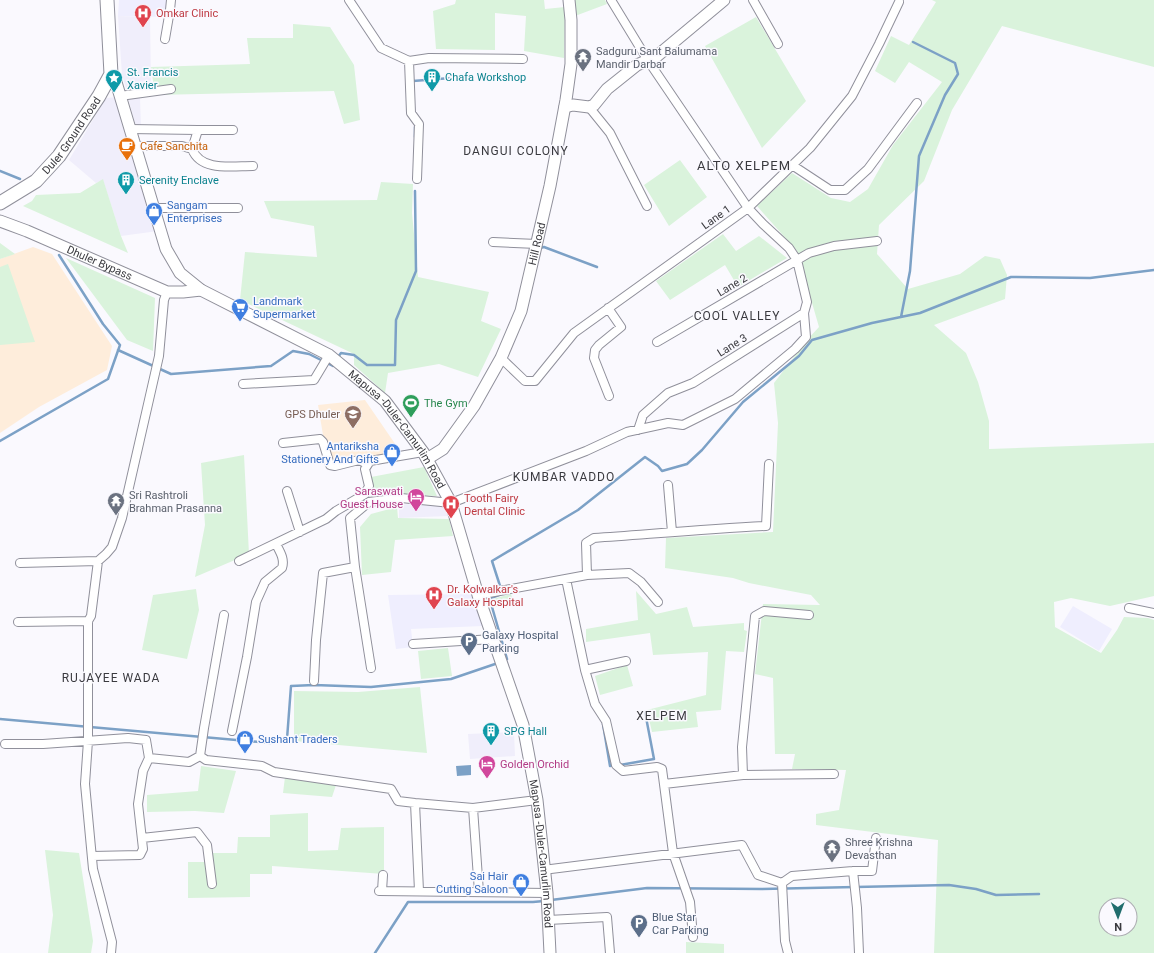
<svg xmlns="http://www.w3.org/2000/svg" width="1154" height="953" viewBox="0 0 1154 953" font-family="Roboto,sans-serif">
  <rect width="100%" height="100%" fill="#faf9fe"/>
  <path fill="#f0eefb" d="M118 16 150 17 151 86 127 91 122 75Z
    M118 97 158 231 121 236 103 180 96 183 69 160 106 98Z
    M140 97 141 128 135 123 128 98Z
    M399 504 447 506 448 516 399 518Z
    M514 732 515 756 470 759 468 734Z"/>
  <path fill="#efeefe" d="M119 0H167L166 17 118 16Z
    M474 594 483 626 411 629 413 647 396 649 388 595Z
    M1073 606 1112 629 1099 651 1060 627Z"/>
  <path fill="#feeddb" d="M33 247 52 254 112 346 107 370 39 407 0 433V259Z
    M365 400 400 451 334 463 323 435 318 405Z"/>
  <path fill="#daf3dc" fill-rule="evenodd" d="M456 0H544L545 9 565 7 564 58 524 51 526 16 495 13V50L436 49 433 11 455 4Z
    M574 0H605L607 4 575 16Z
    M932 0H1154V67L1002 26 952 110 924 181 879 225 877 254 908 289 960 274 985 256 1000 259 1007 275 1005 299 934 325 966 353 978 382 989 421V449L1154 443V596L1110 606 1071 598 1054 602 1055 627 1101 653 1117 630 1124 617 1148 618 1154 620V953H934L938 840 816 825V814L839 810 846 770 792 769 795 754H775L773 678 755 674 763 604 820 605 811 595 749 583 733 578 665 568 666 538 773 532 778 423 774 383 807 340 819 327 797 251 757 206 792 173 831 198 850 202 868 189 893 145 942 82 909 62 895 83 875 71 891 36 909 45 936 2ZM1106 905H1130V929H1106Z
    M756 17 806 101 762 148 705 46Z
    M293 24 330 27 354 65 360 120 344 124 334 91 155 95 151 67 250 64 247 38H293Z
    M680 160 707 197 669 226 644 185Z
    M103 179 121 236 128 253 23 206 32 201 36 195 80 193Z
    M381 182 413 184 412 213 418 277 489 292 481 321 501 329 478 377 439 364 388 373 385 393 354 365V354L240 300 245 252 317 257 314 226 271 218 264 201 377 200Z
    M723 234 736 251 759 236 787 258 738 287 725 265 670 300 656 281Z
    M0 243 15 254 0 259Z
    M66 258 155 298 153 351 127 340Z
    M8 264 35 342 0 345V267Z
    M244 455 249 554 195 577 205 525 201 463Z
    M424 467 437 496 408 495 373 496 371 477Z
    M397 507 398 518 449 519 453 536 395 540 391 572 362 575 360 527 371 514Z
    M196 589 199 610 187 659 142 650 153 595Z
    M636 591 656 614 687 607 693 627 744 623V630L747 631 744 652 726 651 721 710 696 712 698 727 652 732 647 710 706 695 708 652 653 655 650 633 586 642V629L638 620Z
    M511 594 513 602 496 607 493 599Z
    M448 648 452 676 421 679 418 651Z
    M627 665 633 686 600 695 595 676Z
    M420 687 427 753 294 741V691L358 692Z
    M201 766 236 771 224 813 195 811 147 812V795L198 791Z
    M285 777 336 785 332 797 283 793Z
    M308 813V851L338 850 341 828 384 827V874L272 866V874H250V897L188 898V862H208V853H237L238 837H270V815Z
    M45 850 79 853 93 941 91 953H48L53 915Z
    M686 942 724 944V953H686Z"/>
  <path fill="#7ca1c6" d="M471 765V775L457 776 456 766Z"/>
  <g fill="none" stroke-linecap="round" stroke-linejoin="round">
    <path stroke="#7ca1c6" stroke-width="2.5" d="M413 82V81L451 78
      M415 127V137
      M0 171 20 179
      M540 248 544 247 597 267
      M901 317 910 271 919 156 945 95 958 74 955 63 913 42
      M118 350 171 374 271 366 293 351 309 354 333 366 334 363
      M338 357 341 353 354 355 367 365H395L396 320 416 271 415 191
      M0 441 108 379 120 345 103 324 59 255
      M501 589 492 561 578 510 645 457 658 466 662 471 687 464 702 450 743 402 799 356 812 340 872 323 920 313 1011 277 1090 278 1154 270
      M499 595 491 598 490 600 507 659 504 660
      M0 719 270 743 287 739 291 686 314 685 371 687 451 679 498 663
      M603 724 610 766 615 765
      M620 765 654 759 645 712
      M551 900 647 888 762 889 949 885 976 889 996 895 1039 894
      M375 953 408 902H533L544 901"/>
    <defs>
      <path id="street" d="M349 0 381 48 409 61 429 58 523 59
        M753 0 778 44
        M165 39 170 10 171 0
        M409 61 411 113 419 124 417 179
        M120 96 171 89
        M589 107 610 133 647 206
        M129 129 198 130
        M135 146H182L192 149C201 172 232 166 253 166
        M192 149 198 130H233
        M792 165 830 190H845L868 169 917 103
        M154 208H238
        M493 242 537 244
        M608 308 621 327 599 345 595 350 594 358 609 396
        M657 342 809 253 834 246 877 241
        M501 358 525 381H535L574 333 748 208 810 148 852 96 879 44 899 2
        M243 384 314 380 329 355
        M638 430 643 415 668 393 693 383 804 313
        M283 443 320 439 323 442 330 465 335 466 359 460 367 464
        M668 485 672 532
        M287 491 300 532
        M239 561 326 519 336 511 365 494 369 486 365 469 370 461 423 452
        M20 563 98 561
        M587 575 586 543 594 538C651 534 708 529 766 526L769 464
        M566 579 585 670 595 704 606 721 616 765 623 771 657 767 662 769 673 853 690 902 693 937
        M478 595 587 575 629 573 641 582 658 602
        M1129 608 1154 613
        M18 622 88 621
        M413 644 493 639
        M371 668 355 567 350 518 369 502 401 498 451 503 586 451 627 432 668 423 683 425 735 399 795 349 806 337 804 313 807 302 797 260 789 248 763 224 748 208 647 59 611 0
        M585 670 626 661
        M314 681 316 640 323 573 355 567
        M232 731 247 657 256 602 265 582 282 568C285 559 280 552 276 544
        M5 744H43L128 738 146 740 149 758
        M200 756 206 760 262 766 274 772 391 789 398 801 415 803 473 808 537 800
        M200 756 204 728 224 615
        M743 775 742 747 755 616 764 611 809 615
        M664 784 743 775 834 774
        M415 803 419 891
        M473 808 479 892
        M142 838 197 832 207 845 212 884
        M92 856 140 855 143 849 138 804 143 771 149 758 189 762 200 756
        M543 870 742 845 758 875 782 883 785 941 788 953
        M853 871 857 908 859 953
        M782 883 792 876 853 871H872L876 838
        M379 891 547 893
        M382 891 383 875
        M548 920 607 917 610 953
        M111 953 112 942 93 869 85 784 88 741V621L91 616 98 561 106 554 112 547 122 518 159 356 164 300 167 292"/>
      <g id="secondary">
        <path id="s1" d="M111 74 116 82 166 249 180 273 201 290 329 355 385 401 423 452 451 503 478 595 523 725 537 800 547 893 550 953"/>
        <path d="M565 107 573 105 589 107 594 105 607 89 637 65 657 56 724 0"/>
        <path id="s2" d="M0 221 27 231 167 292H183L201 290"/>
        <path id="s3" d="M427 459 443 449 474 406 501 358 521 311 550 186 566 100 571 64V20L569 0"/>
      </g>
      <g id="primary">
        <path id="s4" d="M0 203 36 181 59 156 99 96 111 74 107 0"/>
      </g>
    </defs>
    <use href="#street" stroke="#90909b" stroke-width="10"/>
    <use href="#secondary" stroke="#90909b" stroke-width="13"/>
    <use href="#primary" stroke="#90909b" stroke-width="15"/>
    <use href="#street" stroke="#fff" stroke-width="8"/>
    <use href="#secondary" stroke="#fff" stroke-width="11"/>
    <use href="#primary" stroke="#fff" stroke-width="13"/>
  </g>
  <defs>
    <symbol id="hospital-pin" viewBox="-11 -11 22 30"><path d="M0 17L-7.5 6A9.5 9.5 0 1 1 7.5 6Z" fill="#e0444e" stroke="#faf9fe"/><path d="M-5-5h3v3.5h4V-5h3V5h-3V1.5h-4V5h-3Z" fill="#fff"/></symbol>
    <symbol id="temple-pin" viewBox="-11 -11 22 30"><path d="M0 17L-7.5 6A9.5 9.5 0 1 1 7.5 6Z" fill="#6b7280" stroke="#faf9fe"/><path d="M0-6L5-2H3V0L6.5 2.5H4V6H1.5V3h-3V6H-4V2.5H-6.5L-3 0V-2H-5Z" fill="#fff"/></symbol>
    <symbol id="building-pin" viewBox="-11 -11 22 30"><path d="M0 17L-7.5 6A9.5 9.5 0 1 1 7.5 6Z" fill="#0f9aa8" stroke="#faf9fe"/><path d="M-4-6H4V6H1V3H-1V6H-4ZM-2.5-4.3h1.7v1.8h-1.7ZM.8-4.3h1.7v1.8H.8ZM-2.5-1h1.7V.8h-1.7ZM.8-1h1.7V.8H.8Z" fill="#fff"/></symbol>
    <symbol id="sight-pin" viewBox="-11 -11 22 30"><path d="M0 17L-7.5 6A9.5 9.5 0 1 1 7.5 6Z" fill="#0f9aa8" stroke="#faf9fe"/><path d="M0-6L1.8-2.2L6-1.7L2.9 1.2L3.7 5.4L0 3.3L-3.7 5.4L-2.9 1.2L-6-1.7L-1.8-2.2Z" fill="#fff"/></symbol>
    <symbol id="cafe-pin" viewBox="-11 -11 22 30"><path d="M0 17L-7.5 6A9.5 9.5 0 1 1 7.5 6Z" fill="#e8710a" stroke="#faf9fe"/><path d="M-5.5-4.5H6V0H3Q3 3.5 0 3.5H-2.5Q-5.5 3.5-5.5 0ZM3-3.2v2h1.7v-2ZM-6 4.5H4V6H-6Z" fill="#fff"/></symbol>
    <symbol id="shop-pin" viewBox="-11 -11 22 30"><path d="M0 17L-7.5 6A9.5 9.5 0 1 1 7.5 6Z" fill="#3f7fe0" stroke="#faf9fe"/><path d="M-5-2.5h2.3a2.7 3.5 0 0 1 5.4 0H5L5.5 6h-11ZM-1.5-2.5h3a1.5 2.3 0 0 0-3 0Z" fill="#fff"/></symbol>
    <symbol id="supermarket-pin" viewBox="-11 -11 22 30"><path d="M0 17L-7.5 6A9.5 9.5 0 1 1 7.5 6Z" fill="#3f7fe0" stroke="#faf9fe"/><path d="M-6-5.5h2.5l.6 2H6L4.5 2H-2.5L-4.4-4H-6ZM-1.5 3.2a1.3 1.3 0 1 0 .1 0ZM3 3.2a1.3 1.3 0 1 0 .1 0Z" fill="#fff"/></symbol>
    <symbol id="stadium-pin" viewBox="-11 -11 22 30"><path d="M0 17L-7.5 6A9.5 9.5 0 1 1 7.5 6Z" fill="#2e9e5b" stroke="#faf9fe"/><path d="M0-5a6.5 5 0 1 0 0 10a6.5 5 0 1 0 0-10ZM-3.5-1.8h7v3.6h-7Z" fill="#fff"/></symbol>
    <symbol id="school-pin" viewBox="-11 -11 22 30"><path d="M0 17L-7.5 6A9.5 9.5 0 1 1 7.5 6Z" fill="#8d6e63" stroke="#faf9fe"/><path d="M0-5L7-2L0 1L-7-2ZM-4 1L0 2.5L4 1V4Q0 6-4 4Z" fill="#fff"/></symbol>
    <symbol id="hotel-pin" viewBox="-11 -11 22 30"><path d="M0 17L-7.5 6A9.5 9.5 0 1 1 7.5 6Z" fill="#d1479c" stroke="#faf9fe"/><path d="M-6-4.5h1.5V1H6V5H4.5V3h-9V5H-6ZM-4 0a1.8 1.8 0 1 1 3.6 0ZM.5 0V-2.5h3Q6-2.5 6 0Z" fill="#fff"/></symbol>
    <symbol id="parking-pin" viewBox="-11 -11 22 30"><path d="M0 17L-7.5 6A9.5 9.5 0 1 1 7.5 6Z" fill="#5c6f8a" stroke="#faf9fe"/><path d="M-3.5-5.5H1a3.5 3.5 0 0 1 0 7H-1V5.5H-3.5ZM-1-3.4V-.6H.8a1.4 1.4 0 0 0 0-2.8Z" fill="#fff"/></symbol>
  </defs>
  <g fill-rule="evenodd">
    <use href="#hospital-pin" x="133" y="3" width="20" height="27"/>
    <use href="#temple-pin" x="573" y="47" width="20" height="27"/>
    <use href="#building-pin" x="422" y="67" width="20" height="27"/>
    <use href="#sight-pin" x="104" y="68" width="20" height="27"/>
    <use href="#cafe-pin" x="117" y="136" width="20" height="27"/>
    <use href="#building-pin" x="116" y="170" width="20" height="27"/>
    <use href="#shop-pin" x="144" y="201" width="20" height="27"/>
    <use href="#supermarket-pin" x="230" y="297" width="20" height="27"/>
    <use href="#stadium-pin" x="401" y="393" width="20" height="27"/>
    <use href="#school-pin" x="343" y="404" width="20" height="27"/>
    <use href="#shop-pin" x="382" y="442" width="20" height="27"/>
    <use href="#hotel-pin" x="406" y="487" width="20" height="27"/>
    <use href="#temple-pin" x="106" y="491" width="20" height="27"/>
    <use href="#hospital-pin" x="441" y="494" width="20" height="27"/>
    <use href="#hospital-pin" x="424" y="585" width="20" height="27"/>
    <use href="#parking-pin" x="459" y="631" width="20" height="27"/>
    <use href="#building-pin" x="481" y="721" width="20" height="27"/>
    <use href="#shop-pin" x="235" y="729" width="20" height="27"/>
    <use href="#hotel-pin" x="477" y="754" width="20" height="27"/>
    <use href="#temple-pin" x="822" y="838" width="20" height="27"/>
    <use href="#shop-pin" x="511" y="872" width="20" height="27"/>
    <use href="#parking-pin" x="629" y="913" width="20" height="27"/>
  </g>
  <g text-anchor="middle" stroke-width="3" stroke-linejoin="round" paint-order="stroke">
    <g font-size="11" fill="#be3a42" stroke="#faf9fe" text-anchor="start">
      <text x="156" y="17">Omkar Clinic</text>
      <text x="464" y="502">Tooth Fairy<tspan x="464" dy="13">Dental Clinic</tspan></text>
      <text x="447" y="593">Dr. Kolwalkar's<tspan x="447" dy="13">Galaxy Hospital</tspan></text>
    </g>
    <g font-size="11" fill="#5b616d" stroke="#faf9fe" text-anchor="start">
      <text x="596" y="55">Sadguru Sant Balumama<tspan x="596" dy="13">Mandir Darbar</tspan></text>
      <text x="129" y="499">Sri Rashtroli<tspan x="129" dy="13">Brahman Prasanna</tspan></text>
      <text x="845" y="846">Shree Krishna<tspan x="845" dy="13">Devasthan</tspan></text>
    </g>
    <g font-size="11" fill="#0d838f" stroke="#faf9fe" text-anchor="start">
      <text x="127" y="76">St. Francis<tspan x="127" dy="13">Xavier</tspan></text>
      <text x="445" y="81">Chafa Workshop</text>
      <text x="139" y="184">Serenity Enclave</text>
      <text x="504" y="735">SPG Hall</text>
    </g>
    <g font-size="11" fill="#3a3a3f" stroke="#faf9fe">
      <text dy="4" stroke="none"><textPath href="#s4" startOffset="100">Duler Ground Road</textPath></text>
      <text transform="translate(716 217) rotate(-36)" y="4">Lane 1</text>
      <text dy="4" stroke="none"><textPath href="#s3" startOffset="247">Hill Road</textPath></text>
      <text dy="4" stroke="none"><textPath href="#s2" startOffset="108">Dhuler Bypass</textPath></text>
      <text transform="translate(732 285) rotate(-31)" y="4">Lane 2</text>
      <text transform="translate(732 345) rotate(-32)" y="4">Lane 3</text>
      <text dy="4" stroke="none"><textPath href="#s1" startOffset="484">Mapusa -Duler-Camurlim Road</textPath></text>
      <text dy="4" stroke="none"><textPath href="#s1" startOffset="940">Mapusa -Duler-Camurlim Road</textPath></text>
    </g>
    <g font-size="11" fill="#c56008" stroke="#faf9fe" text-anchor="start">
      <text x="140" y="150">Cafe Sanchita</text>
    </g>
    <g font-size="11" fill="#366cbe" stroke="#faf9fe" text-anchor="start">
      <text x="167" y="209">Sangam<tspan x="167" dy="13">Enterprises</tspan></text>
      <text x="253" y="305">Landmark<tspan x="253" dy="13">Supermarket</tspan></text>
      <text x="379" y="450" text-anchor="end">Antariksha<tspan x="379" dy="13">Stationery And Gifts</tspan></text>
      <text x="258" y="743">Sushant Traders</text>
      <text x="508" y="880" text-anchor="end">Sai Hair<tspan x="508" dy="13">Cutting Saloon</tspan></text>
    </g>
    <g font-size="11" fill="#27864d" stroke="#faf9fe" text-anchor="start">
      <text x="424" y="407">The Gym</text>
    </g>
    <g font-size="11" fill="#785e54" stroke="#faf9fe" text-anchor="end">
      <text x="340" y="418">GPS Dhuler</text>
    </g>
    <g font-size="11" fill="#b23c85" stroke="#faf9fe" text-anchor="end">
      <text x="403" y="495">Saraswati<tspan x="403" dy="13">Guest House</tspan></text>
      <text x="500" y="768" text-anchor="start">Golden Orchid</text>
    </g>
    <g font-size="11" fill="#4e5e75" stroke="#faf9fe" text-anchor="start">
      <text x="482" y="639">Galaxy Hospital<tspan x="482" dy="13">Parking</tspan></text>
      <text x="652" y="921">Blue Star<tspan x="652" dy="13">Car Parking</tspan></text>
    </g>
    <g font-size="12" letter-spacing="1" fill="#3a3a3f" stroke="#faf9fe">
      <text x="516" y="155">DANGUI COLONY</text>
      <text x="737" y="320">COOL VALLEY</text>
      <text x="564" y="481">KUMBAR VADDO</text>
      <text x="111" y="682">RUJAYEE WADA</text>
      <text x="662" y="720">XELPEM</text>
    </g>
    <g font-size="13" letter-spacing="1" fill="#3a3a3f" stroke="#faf9fe">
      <text x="744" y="170">ALTO XELPEM</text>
    </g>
  </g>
  <g transform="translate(1118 917) rotate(179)"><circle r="19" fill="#faf9fe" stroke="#adadb2"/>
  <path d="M0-3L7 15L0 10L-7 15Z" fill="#216d6d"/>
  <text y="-6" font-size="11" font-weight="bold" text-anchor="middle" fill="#3a3a3f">N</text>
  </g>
</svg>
